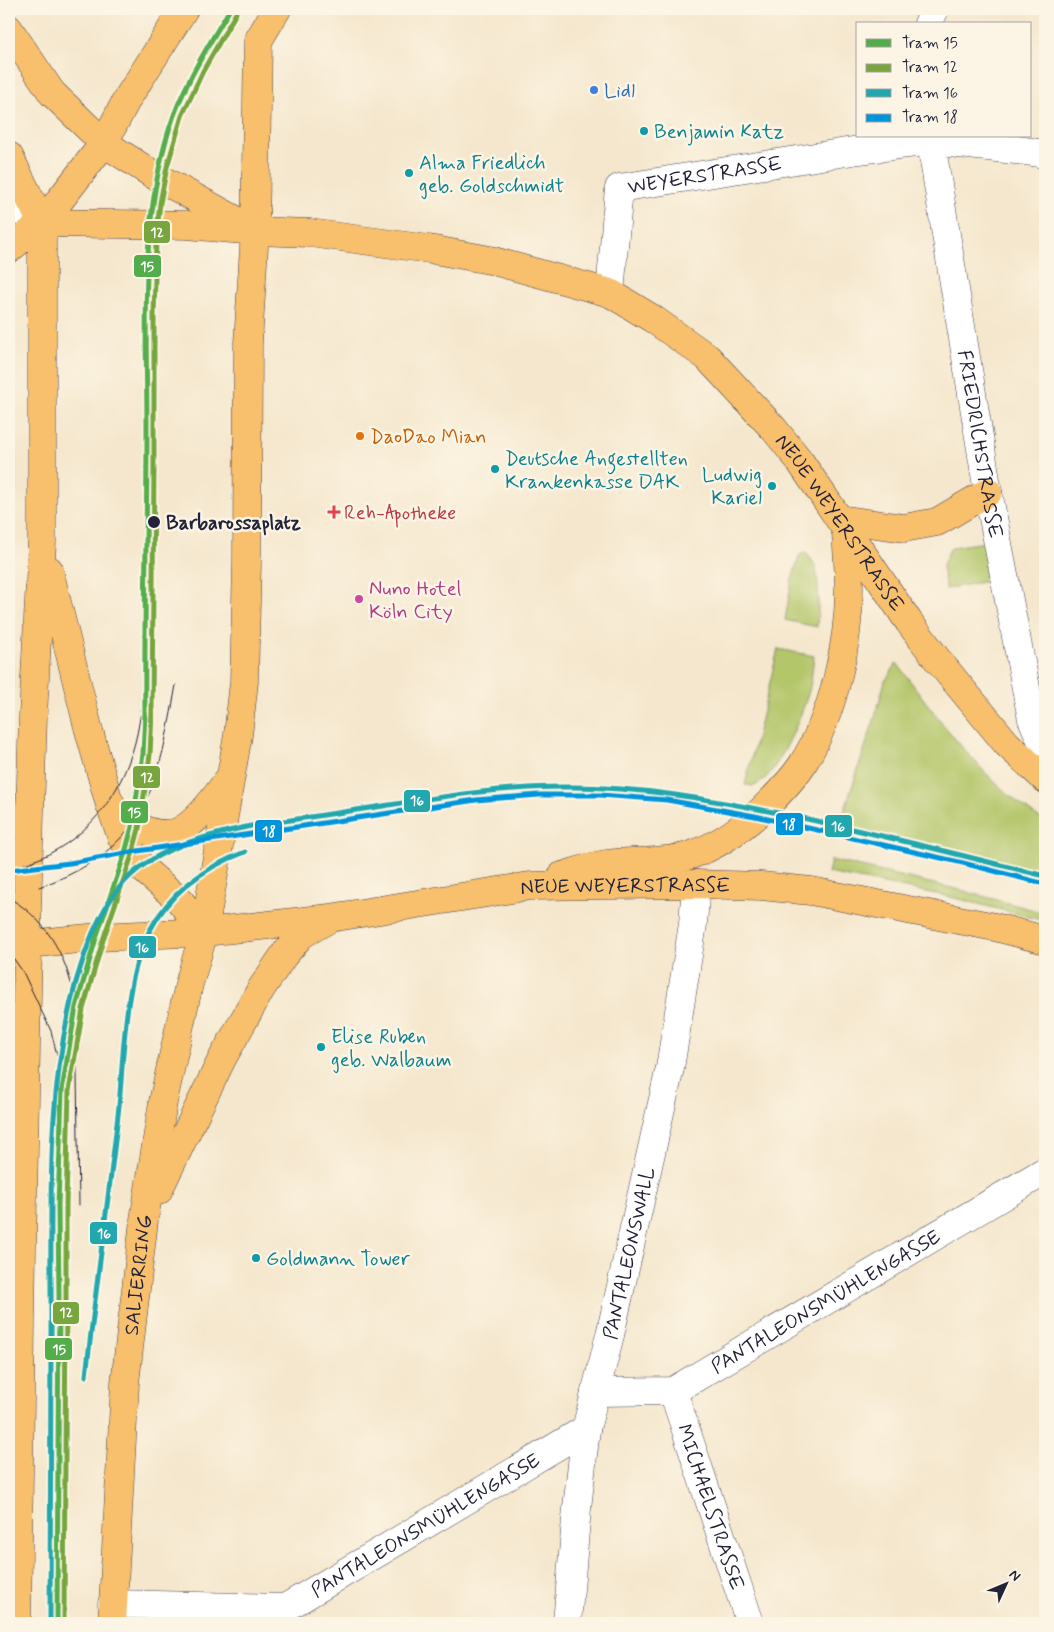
<svg xmlns="http://www.w3.org/2000/svg" width="1054" height="1632" viewBox="0 0 1054 1632" font-family="Mynerve,sans-serif">
  <rect width="100%" height="100%" fill="#fcf5e5"/>
  <filter id="ink" filterUnits="userSpaceOnUse"><feTurbulence type="fractalNoise" baseFrequency=".02" numOctaves="2"/><feDisplacementMap in="SourceGraphic" scale="10" xChannelSelector="R" yChannelSelector="G"/><feConvolveMatrix kernelMatrix="1 2 1 2 8 2 1 2 1" color-interpolation-filters="sRGB"/></filter>
  <filter id="wash" filterUnits="userSpaceOnUse"><feTurbulence type="fractalNoise" baseFrequency=".0096" numOctaves="4" result="noise"/><feDisplacementMap in="SourceGraphic" scale="20" xChannelSelector="R" yChannelSelector="G"/><feGaussianBlur stdDeviation="1.12" result="paint"/><feColorMatrix in="noise" values="0 0 0 0 0 0 0 0 0 0 0 0 0 0 0 0 0 1.4 0 .05"/><feComposite in="paint" operator="in"/></filter>
  <g filter="url(#wash)">
    <rect width="100%" height="100%" fill="#f5e7cd"/>
    <path fill="#b4c66a" stroke="#6b7452" d="M986 542 992 580 946 589 942 567 950 549 958 546Z
      M805 552C807 555 811 558 813 562 821 577 818 610 817 627L785 620 792 579 799 556Z
      M778 649 814 656C812 668 812 680 809 691 803 711 776 783 752 786 750 786 747 785 745 785Z
      M897 663C938 719 986 785 1045 822V874L972 855 839 827 875 717 885 681Z
      M831 860 964 891 1045 913V921L951 897 828 873Z"/>
  </g>
  <g filter="url(#ink)">
    <g fill="none" stroke-linecap="round" stroke-linejoin="round">
      <defs>
        <g id="minor">
          <path d="M928 24 935 9"/>
          <path id="s1" d="M930 136 988 492 1032 719 1045 749"/>
          <path d="M9 205 42 223"/>
          <path id="s2" d="M610 293 619 188 859 150 931 141 1025 151 1045 154"/>
          <path id="s3" d="M673 1391 750 1623"/>
          <path id="s4" d="M595 1392 673 1391 1045 1171"/>
          <path id="s5" d="M112 1604 285 1608 586 1429"/>
          <path id="s6" d="M567 1623 577 1508 586 1429 610 1335 670 1068 693 924 696 884"/>
        </g>
        <g id="primary">
          <path d="M9 29 52 93 104 143 157 177 247 226"/>
          <path d="M9 156 42 223V542L33 716 27 910 28 944 22 1249 17 1623"/>
          <path id="s7" d="M42 223 187 225 255 231 310 233 429 249 490 260 610 293 653 319 707 357 774 429 799 460 909 622 937 659 1007 744 1045 779"/>
          <path d="M9 249 42 223 104 143 127 99 184 9"/>
          <path d="M839 519 904 528 937 522 988 492"/>
          <path d="M49 570 88 727 109 802 122 838 142 868 180 901 204 932"/>
          <path d="M111 804C121 819 130 826 148 831 153 833 161 834 167 834 189 834 215 798 227 781"/>
          <path d="M562 876C576 872 591 866 606 864 636 860 671 864 699 852 722 843 744 826 762 810 776 796 791 782 802 765 833 716 849 645 849 588 849 569 847 550 846 531"/>
          <path id="s8" d="M9 943 28 944 99 937 204 932 251 927 330 918 530 886 696 884 761 886 811 891 995 927 1045 940"/>
          <path d="M158 1191 222 1059 261 989 284 955 301 935 327 920"/>
          <path id="s9" d="M112 1623 125 1383 144 1220 163 1102 189 984 204 932 238 735 244 682 247 563 248 343 255 231 258 41 277 9"/>
        </g>
      </defs>
      <use href="#minor" stroke="#424051" stroke-width="29"/>
      <use href="#primary" stroke="#424051" stroke-width="29"/>
      <use href="#minor" stroke="#fff" stroke-width="28"/>
      <use href="#primary" stroke="#f8bf6c" stroke-width="28"/>
      <path stroke="#22223b" stroke-width="1" d="M9 868C66 856 109 816 129 761 139 736 141 709 145 682
        M39 887C146 850 158 787 176 685
        M9 898C50 921 69 962 76 1007L79 1205
        M9 952 23 972 51 1031 58 1059 62 1090"/>
      <defs>
        <path id="tram-1" d="M57 1623 59 1297 58 1205 62 1090 76 1007 96 938 125 853 132 827 143 754 145 713C144 619 147 524 147 430 147 330 139 227 169 130 182 87 207 48 230 9"/>
        <path id="tram-2" d="M64 1623 66 1297V1205L69 1091 83 1009 103 940 132 855 139 829 150 755 152 713 154 465V317L156 240 160 203 167 167 182 116 203 71 236 13"/>
        <path id="tram-3" d="M86 1376C96 1286 109 1196 119 1106 124 1052 124 980 149 932 169 893 205 867 245 852
          M50 1623C50 1527 51 1431 51 1335 52 1217 44 1097 76 982 86 948 97 916 119 888 150 849 204 836 251 826 295 819 339 813 383 806 445 796 509 786 572 787 640 787 707 799 773 812 865 830 955 854 1045 876"/>
        <path id="tram-4" d="M9 870 70 863 131 852 476 800 539 795H600L667 800 755 816 959 862 1045 884"/>
      </defs>
      <use href="#tram-1" stroke="#fcf5e5" stroke-width="9"/>
      <use href="#tram-2" stroke="#fcf5e5" stroke-width="9"/>
      <use href="#tram-3" stroke="#fcf5e5" stroke-width="9"/>
      <use href="#tram-4" stroke="#fcf5e5" stroke-width="9"/>
      <use href="#tram-1" stroke="#54ad4b" stroke-width="5"/>
      <use href="#tram-2" stroke="#77a53e" stroke-width="5"/>
      <use href="#tram-3" stroke="#21a7ad" stroke-width="5"/>
      <use href="#tram-4" stroke="#0095da" stroke-width="5"/>
    </g>
  </g>
  <circle fill="#3f7fe0" stroke="#fcf5e5" stroke-width="2" cx="594" cy="90" r="5"/>
  <g fill="#0f9aa8" stroke="#fcf5e5" stroke-width="2">
    <circle cx="644" cy="131" r="5"/>
    <circle cx="409" cy="173" r="5"/>
    <circle cx="495" cy="469" r="5"/>
    <circle cx="772" cy="486" r="5"/>
    <circle cx="321" cy="1047" r="5"/>
    <circle cx="256" cy="1258" r="5"/>
  </g>
  <circle fill="#e8710a" stroke="#fcf5e5" stroke-width="2" cx="360" cy="436" r="5"/>
  <path fill="#e0444e" stroke="#fcf5e5" stroke-width="2" d="M331.5 504.5h5v5h5v5h-5v5h-5v-5h-5v-5h5z"/>
  <circle fill="#22223b" stroke="#fcf5e5" stroke-width="2" cx="154" cy="522" r="7"/>
  <circle fill="#d1479c" stroke="#fcf5e5" stroke-width="2" cx="359" cy="599" r="5"/>
  <g text-anchor="middle" stroke-width="5" stroke-linejoin="round" paint-order="stroke">
    <g font-size="20" fill="#366cbe" stroke="#fcf5e5" text-anchor="start">
      <text x="604" y="97">Lidl</text>
    </g>
    <g font-size="20" fill="#0d838f" stroke="#fcf5e5" text-anchor="start">
      <text x="654" y="138">Benjamin Katz</text>
      <text x="419" y="169">Alma Friedlich<tspan x="419" dy="23">geb. Goldschmidt</tspan></text>
      <text x="505" y="465">Deutsche Angestellten<tspan x="505" dy="23">Krankenkasse DAK</tspan></text>
      <text x="762" y="481" text-anchor="end">Ludwig<tspan x="762" dy="23">Kariel</tspan></text>
      <text x="331" y="1043">Elise Ruben<tspan x="331" dy="23">geb. Walbaum</tspan></text>
      <text x="266" y="1265">Goldmann Tower</text>
    </g>
    <g font-size="20" fill="#22223b" stroke="#fcf5e5">
      <text dy="7" stroke="none"><textPath href="#s2" startOffset="192">WEYERSTRASSE</textPath></text>
      <text dy="7" stroke="none"><textPath href="#s1" startOffset="312">FRIEDRICHSTRASSE</textPath></text>
      <text dy="7" stroke="none"><textPath href="#s7" startOffset="904">NEUE WEYERSTRASSE</textPath></text>
      <text dy="7" stroke="none"><textPath href="#s8" startOffset="620">NEUE WEYERSTRASSE</textPath></text>
      <text dy="7" stroke="none"><textPath href="#s6" startOffset="376">PANTALEONSWALL</textPath></text>
      <text dy="7" stroke="none"><textPath href="#s9" startOffset="349">SALIERRING</textPath></text>
      <text dy="7" stroke="none"><textPath href="#s4" startOffset="255">PANTALEONSMÜHLENGASSE</textPath></text>
      <text dy="7" stroke="none"><textPath href="#s3" startOffset="122">MICHAELSTRASSE</textPath></text>
      <text dy="7" stroke="none"><textPath href="#s5" startOffset="336">PANTALEONSMÜHLENGASSE</textPath></text>
    </g>
    <g font-size="20" fill="#c56008" stroke="#fcf5e5" text-anchor="start">
      <text x="370" y="443">DaoDao Mian</text>
    </g>
    <g font-size="20" fill="#be3a42" stroke="#fcf5e5" text-anchor="start">
      <text x="344" y="519">Reh-Apotheke</text>
    </g>
    <g font-size="20" font-weight="bold" fill="#22223b" stroke="#fcf5e5" text-anchor="start">
      <text x="166" y="529">Barbarossaplatz</text>
    </g>
    <g font-size="20" fill="#b23c85" stroke="#fcf5e5" text-anchor="start">
      <text x="369" y="595">Nuno Hotel<tspan x="369" dy="23">Köln City</tspan></text>
    </g>
  </g>
  <g stroke="#fcf5e5" stroke-width="2">
    <rect x="143" y="220" width="28" height="24" rx="5" fill="#77a53e"/>
    <rect x="133" y="254" width="29" height="24" rx="5" fill="#54ad4b"/>
    <rect x="132" y="765" width="29" height="24" rx="5" fill="#77a53e"/>
    <rect x="403" y="789" width="28" height="24" rx="5" fill="#21a7ad"/>
    <rect x="120" y="800" width="29" height="24" rx="5" fill="#54ad4b"/>
    <rect x="775" y="812" width="29" height="24" rx="5" fill="#0095da"/>
    <rect x="824" y="814" width="29" height="24" rx="5" fill="#21a7ad"/>
    <rect x="254" y="819" width="29" height="24" rx="5" fill="#0095da"/>
    <rect x="128" y="935" width="29" height="24" rx="5" fill="#21a7ad"/>
    <rect x="89" y="1221" width="29" height="24" rx="5" fill="#21a7ad"/>
    <rect x="52" y="1301" width="28" height="24" rx="5" fill="#77a53e"/>
    <rect x="44" y="1337" width="29" height="24" rx="5" fill="#54ad4b"/>
  </g>
  <g font-size="14" text-anchor="middle" font-weight="bold" fill="#fff">
    <text x="157" y="237">12</text>
    <text x="147" y="271">15</text>
    <text x="147" y="782">12</text>
    <text x="417" y="805">16</text>
    <text x="134" y="817">15</text>
    <text x="789" y="829">18</text>
    <text x="838" y="831">16</text>
    <text x="269" y="836">18</text>
    <text x="142" y="952">16</text>
    <text x="104" y="1238">16</text>
    <text x="66" y="1317">12</text>
    <text x="59" y="1354">15</text>
  </g>
  <rect width="1054" height="1632" fill="none" stroke="#fcf5e5" stroke-width="30"/>
  <rect x="856" y="22" width="175" height="115" fill="#fcf5e5" stroke="#a5a1a1"/>
  <rect x="866" y="39" width="25" height="8" fill="#54ad4b" stroke="#a5a1a1"/>
  <text x="902" y="48" font-size="15" fill="#22223b">Tram 15</text>
  <rect x="866" y="64" width="25" height="8" fill="#77a53e" stroke="#a5a1a1"/>
  <text x="902" y="72" font-size="15" fill="#22223b">Tram 12</text>
  <rect x="866" y="89" width="25" height="8" fill="#21a7ad" stroke="#a5a1a1"/>
  <text x="902" y="98" font-size="15" fill="#22223b">Tram 16</text>
  <rect x="866" y="114" width="25" height="8" fill="#0095da" stroke="#a5a1a1"/>
  <text x="902" y="122" font-size="15" fill="#22223b">Tram 18</text>
  <g transform="translate(1006 1584) rotate(46)" stroke="#fcf5e5" stroke-width="4" paint-order="stroke">
  <path d="M0-4L9 19L0 12L-9 19Z" fill="#22223b"/>
  <text y="-8" font-size="14" font-weight="bold" text-anchor="middle" fill="#22223b">N</text>
  </g>
</svg>
